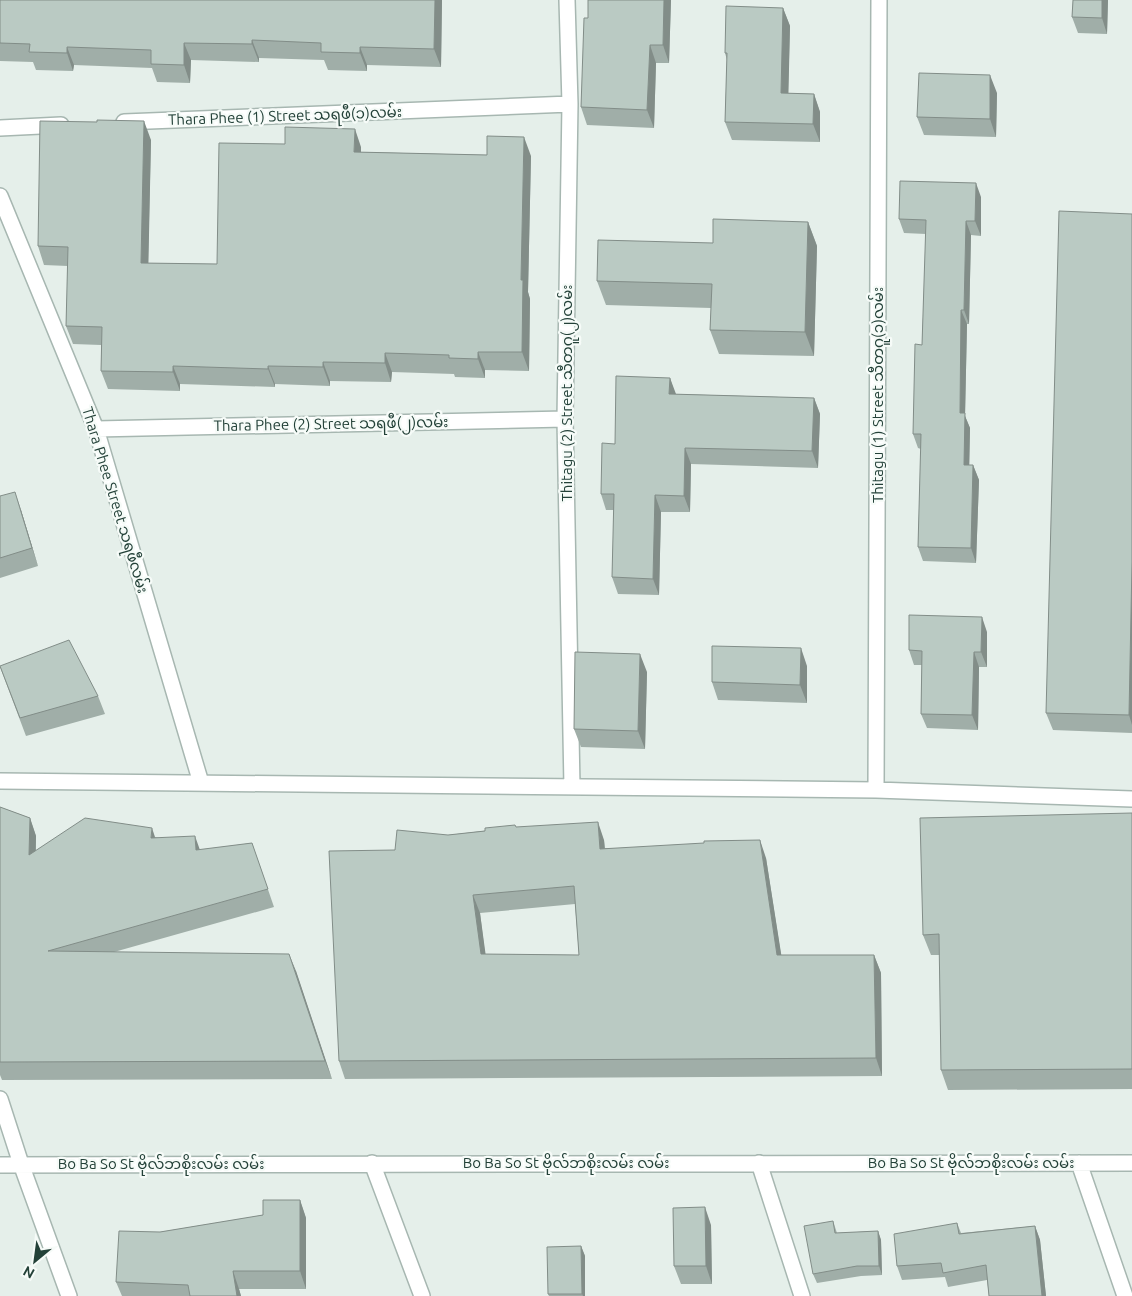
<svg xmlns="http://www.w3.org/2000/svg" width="1132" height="1296" viewBox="0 0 1132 1296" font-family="Ubuntu,'Noto Sans Myanmar',sans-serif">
  <rect width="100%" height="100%" fill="#e5efea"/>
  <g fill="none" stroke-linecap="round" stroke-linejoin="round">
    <defs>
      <path id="minor" d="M567 0 570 104 565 419 572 787
        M124 122 570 104
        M0 128 61 125
        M0 196 96 429 201 783
        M96 429 565 419
        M0 781 876 790 1132 799
        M876 790 879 0
        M0 1099 21 1164 69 1296
        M372 1163 422 1296
        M759 1163 802 1296
        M1079 1163 1125 1296
        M0 1165 1132 1163"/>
    </defs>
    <use href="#minor" stroke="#a7b7b1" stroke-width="18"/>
    <use href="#minor" stroke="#fff" stroke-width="15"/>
  </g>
  <path fill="#a0aea8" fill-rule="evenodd" d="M0 0H442L441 67 367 65V71L328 70 324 60 259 58V62L191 60 190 83 157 82 152 68 74 65 73 71 36 70 33 62 0 61Z
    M671 0 669 63H656L654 128 587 125 581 107 588 18Z
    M1073 0H1108L1107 34 1078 33 1072 17Z
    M783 8 790 26 788 93 814 94 820 112V142L732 140 725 122 727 60 725 53Z
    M997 93 996 137 924 135 917 117Z
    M97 122 151 140 148 263 217 264 361 147V152L531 156 528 292 530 299 529 371 485 370V378L455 377 454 374 392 372 391 382 330 381V386L275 384V387L180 384V391L108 389 101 371V345L73 344 66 326 68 266 44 265 38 246Z
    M981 197V236L971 235 969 324H967L965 416 970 428 969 465H973L979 480 976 563 923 561 918 547 921 449 918 448 913 434 922 345 926 234 904 233 899 219Z
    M1132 214V733L1053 730 1046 713Z
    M808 222 817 246 814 356 719 354 710 330 711 308 606 305 597 281Z
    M670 378 675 394 814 398 820 414 818 468 691 464 690 512H661L659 595 618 594 612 577 614 510H606L601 494 615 444Z
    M0 496 21 510 38 566 0 578Z
    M987 632V667H979L978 730 927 728 921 714 922 665H914L909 650Z
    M807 666V703L718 700 712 682Z
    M0 667 98 696 105 714 26 736Z
    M647 672 645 749 581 747 574 729Z
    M0 807 30 818 36 836V851L155 837 200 850 252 843 274 907 114 952 296 971 332 1079 2 1080 0 1075Z
    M1132 813V1089L948 1090 941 1070 940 955H931L923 935Z
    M516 827 604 840 605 848 766 858 781 955H874L881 973 882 1076 345 1079 339 1061 395 850 448 835ZM575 904 579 955 485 954 480 913Z
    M300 1200 306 1218V1289H239L241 1296H122L116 1282 160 1232 263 1215Z
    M833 1221 837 1233 878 1231 881 1240 882 1275 861 1276 817 1283 813 1274Z
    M957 1223 961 1233 1035 1226 1040 1240 1046 1296H989L987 1280 948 1287 945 1277 902 1280 897 1266Z
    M711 1225 712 1284H681L674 1266Z
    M581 1246 585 1256V1296H549L548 1294Z"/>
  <path fill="#828d88" d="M435 0H442L441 67 434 49Z
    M664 0H671L669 63 663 45Z
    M1102 0H1108L1107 34 1102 18Z
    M783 8 790 26 788 111 781 93Z
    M252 40 259 58V62L252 44Z
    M184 43 191 60 190 83 184 65Z
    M650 45 656 63 654 128 647 110Z
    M67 47 74 65 73 71 67 53Z
    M360 47 367 65V71L360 53Z
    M990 75 997 93 996 137 990 119Z
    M814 94 820 112V142L813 124Z
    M144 121 151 140 148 282 141 263Z
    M355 129 361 147V171L354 152Z
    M524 137 531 156 528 292 530 299 529 371 522 352 521 280Z
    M976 183 981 197V236L975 221Z
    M966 221 971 235 969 324 964 310Z
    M808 222 817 246 814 356 805 332Z
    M961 310 967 324 965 416 970 428 969 480 964 465 960 413Z
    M478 352 485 370V378L478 359Z
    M385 353 392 372 391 382 385 363Z
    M323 362 330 381V386L323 367Z
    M173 366 180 384V391L173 372Z
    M268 366 275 384V387L268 369Z
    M670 378 676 394H669Z
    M814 398 820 414 818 468 812 451Z
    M685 448 691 464 690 512 684 496Z
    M973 465 979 480 976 563 971 548Z
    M15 492 21 510 38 566 32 548Z
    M655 495 661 512 659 595 653 579Z
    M1132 562V725L1129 715Z
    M982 617 987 632V667L981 652Z
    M801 648 807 666V703L800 685Z
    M974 652 979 667 978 730 972 715Z
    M640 654 647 672 645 749 638 731Z
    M30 818 36 836 35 873 29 855Z
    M598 822 604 840 606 867 600 849Z
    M152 828 158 846 151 838Z
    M195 836 201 853 196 850Z
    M760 840 766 858 784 972 777 955Z
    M473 895 480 913 488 972 481 954Z
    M289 954 296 971 332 1079 325 1061Z
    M874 955 881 973 882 1076 876 1058Z
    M300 1200 306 1218V1289L300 1271Z
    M705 1207 711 1225 712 1284 706 1266Z
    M1035 1226 1040 1240 1046 1296H1042Z
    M878 1231 881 1240 882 1275 879 1266Z
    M581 1246 585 1256V1296H583L582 1294Z
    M233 1271 239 1289 241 1296H237Z"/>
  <path fill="#bacac3" stroke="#828d88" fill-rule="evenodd" d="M0 0H435L434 49 360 47V53L321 52V43L252 40V44L184 43V65L151 64V50L67 47V53L29 52 30 44 0 43Z
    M588 0H664L663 45H650L647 110 581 107 584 18H588Z
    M1073 0H1102V18L1072 17Z
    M726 6 783 8 781 93 814 94 813 124 725 122 727 53H725Z
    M919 73 990 75V119L917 117Z
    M97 120 144 121 141 263 217 264 219 143 285 144V127L355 129 354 152 487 155V136L524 137 521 280H523L522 352H478V359L449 358V355L385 353V363L323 362V367L268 366V369L173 366V372L101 371 102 327 66 326 68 247 38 246 40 121 97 122Z
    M900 181 976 183 975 221H966L964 310H961L960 413H965L964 465H973L971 548 918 547 921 434H913L915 344 922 345 926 220 899 219Z
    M1059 211 1132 214V562L1129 715 1046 713Z
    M713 219 808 222 805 332 710 330 712 284 597 281 598 240 713 243Z
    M616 376 670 378 669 394 814 398 812 451 685 448 684 496 655 495 653 579 612 577 614 494H601L602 443 615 444Z
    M15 492 32 548 0 558V496Z
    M909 615 982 617 981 652H974L972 715 921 714 922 651 909 650Z
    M69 640 98 696 20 718 0 666Z
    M712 646 801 648 800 685 712 682Z
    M575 652 640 654 638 731 574 729Z
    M0 807 30 818 29 855 85 818 152 828 151 838 195 836 196 850 252 843 268 889 48 951 289 954 325 1061 0 1062Z
    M1132 813V1069L941 1070 939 934 923 935 920 818Z
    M598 822 600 849 704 843V841L760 840 777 955H874L876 1058 339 1061 329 851 395 850 397 830 448 835 485 831V828L515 825 516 827ZM574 886 579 955 481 954 473 895Z
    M263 1200H300V1271H233L237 1296H190L188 1285 116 1282 119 1231 160 1232 263 1215Z
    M705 1207 706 1266H674L673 1208Z
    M833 1221 835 1233 878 1231 879 1266H857L813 1274 804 1226Z
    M957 1223 959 1234 1035 1226 1042 1296H989L986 1265 943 1273 941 1263 897 1266 894 1234Z
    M581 1246 582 1294H548L547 1247Z"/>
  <g text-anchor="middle" stroke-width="4.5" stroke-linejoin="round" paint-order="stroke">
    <g font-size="15" fill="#234138" stroke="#f6fbf8">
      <text transform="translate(285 116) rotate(-2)" y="5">Thara Phee (1) Street သရဖီ(၁)လမ်း</text>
      <text transform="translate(567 393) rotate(-90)" y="5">Thitagu (2) Street သီတဂူ(၂)လမ်း</text>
      <text transform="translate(878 395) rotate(-90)" y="5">Thitagu (1) Street သီတဂူ(၁)လမ်း</text>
      <text transform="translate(331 424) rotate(-1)" y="5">Thara Phee (2) Street သရဖီ(၂)လမ်း</text>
      <text transform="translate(115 500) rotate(73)" y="5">Thara Phee Street သရဖီလမ်း</text>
      <text x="566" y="1168">Bo Ba So St ဗိုလ်ဘစိုးလမ်း လမ်း</text>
      <text x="971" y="1168">Bo Ba So St ဗိုလ်ဘစိုးလမ်း လမ်း</text>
      <text x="161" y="1169">Bo Ba So St ဗိုလ်ဘစိုးလမ်း လမ်း</text>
    </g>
  </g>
  <g transform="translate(35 1261) rotate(209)" stroke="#f6fbf8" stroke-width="4" paint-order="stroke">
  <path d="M0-4L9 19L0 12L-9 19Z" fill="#234138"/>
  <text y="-8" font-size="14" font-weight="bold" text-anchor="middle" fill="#234138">N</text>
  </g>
</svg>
